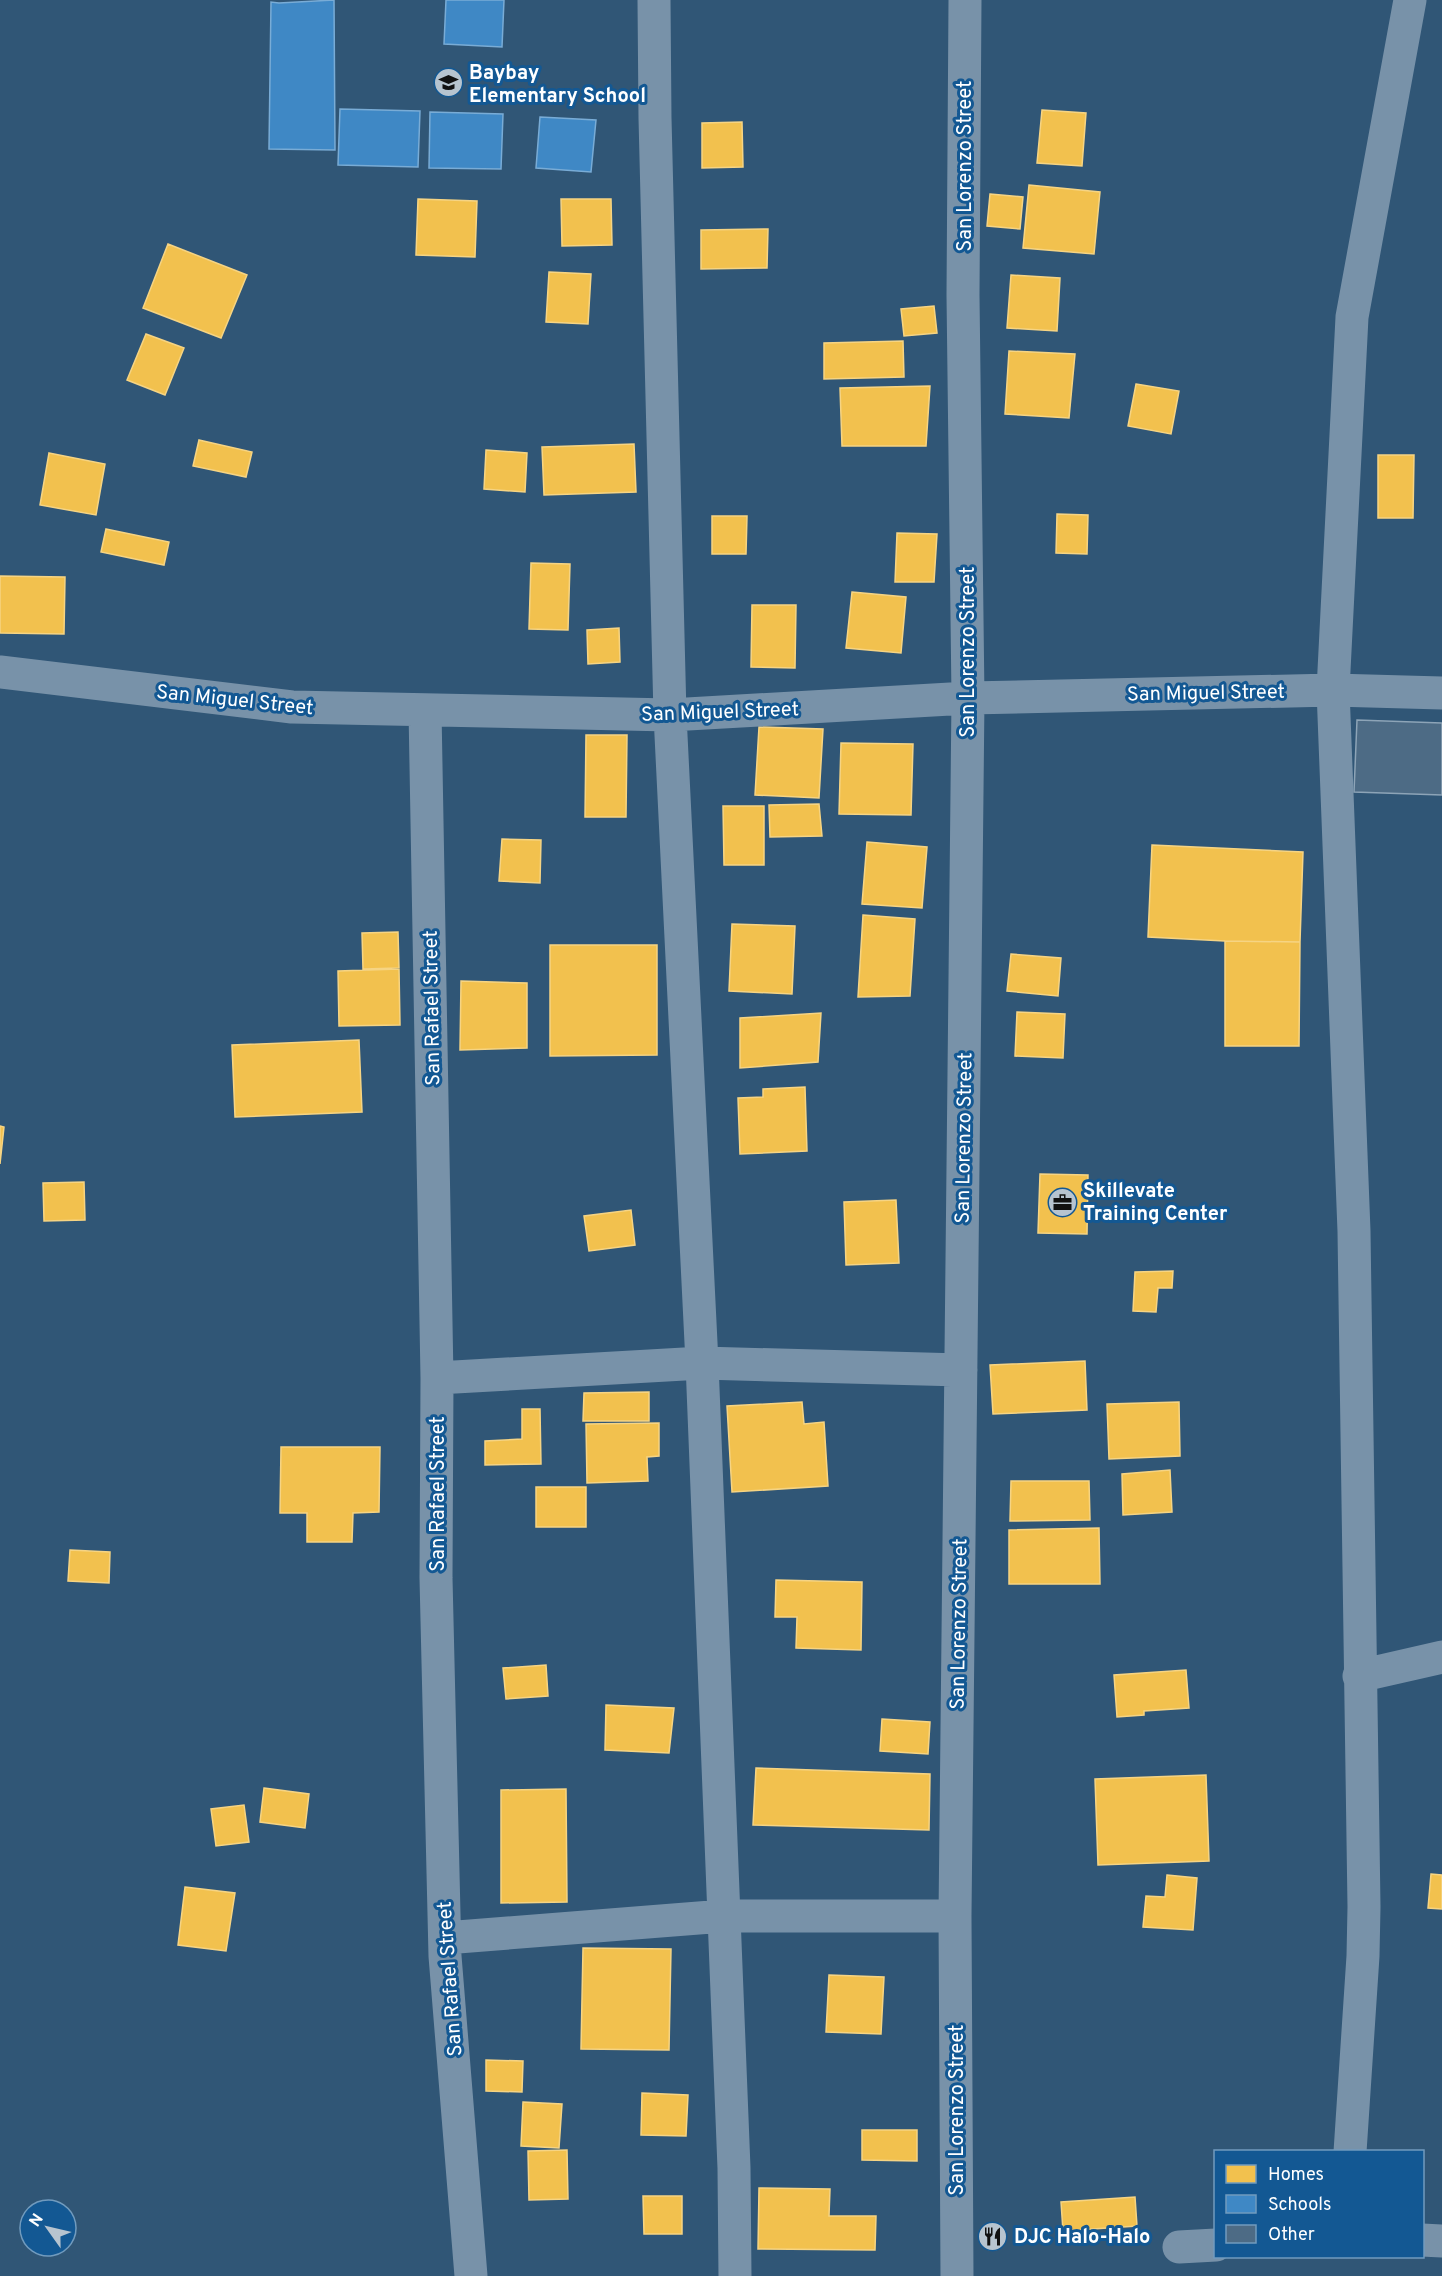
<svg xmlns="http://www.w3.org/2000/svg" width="1442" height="2276" viewBox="0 0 1442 2276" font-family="Overpass,sans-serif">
  <rect width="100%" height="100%" fill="#305676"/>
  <path fill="#f2c14e" stroke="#f6d483" stroke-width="1.5" d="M1042 110 1086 113 1082 166 1037 163Z
    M742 122 743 167 702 168V123Z
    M1029 185 1100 192 1094 254 1023 248Z
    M990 194 1023 197 1020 229 987 226Z
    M418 199 477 201 475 257 416 255Z
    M561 199H611L612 245 562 246Z
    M768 229 767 268 701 269V230Z
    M168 244 247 275 221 338 143 308Z
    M549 272 591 274 588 324 546 322Z
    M1011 275 1060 278 1057 331 1007 328Z
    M934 306 937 333 904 336 901 309Z
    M146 334 184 348 165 395 127 380Z
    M903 341 904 377 824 379V343Z
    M1009 351 1075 354 1069 418 1005 414Z
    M1136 384 1179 391 1171 434 1128 426Z
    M930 386 926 446H842L840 388Z
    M199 440 252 452 246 477 193 466Z
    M634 444 636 492 544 495 542 447Z
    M486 450 527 453 525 492 484 489Z
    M49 453 105 464 96 515 40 505Z
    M1378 455H1414L1413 518H1378Z
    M1057 514 1088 515 1087 554 1056 553Z
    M712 516H747L746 554H712Z
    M106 529 169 542 164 565 101 552Z
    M897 533 937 534 934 582H895Z
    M531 563 570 564 568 630 529 629Z
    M0 576 65 577 64 634 0 633Z
    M852 592 906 597 901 653 846 648Z
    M752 605H796L795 668 751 667Z
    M619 628 620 662 588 664 587 630Z
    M759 727 823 729 819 798 755 795Z
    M586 735H627L626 817H585Z
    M841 743 913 744 911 815 839 814Z
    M819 804 822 836 770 837 769 805Z
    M723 806H764V865H724Z
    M502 839 541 840 540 883 499 881Z
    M867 842 927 847 922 908 862 904Z
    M1152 845 1303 852 1300 942 1225 941 1148 937Z
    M863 915 915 919 910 996 858 997Z
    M732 924 795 926 792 994 729 991Z
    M398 932 399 968 363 969 362 933Z
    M1225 941 1300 942 1299 1046H1225Z
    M550 945H657V1055L550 1056Z
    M1011 954 1061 958 1058 996 1007 991Z
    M399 969 400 1025 339 1026 338 971Z
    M461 981 527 983V1048L460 1050Z
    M1017 1012 1065 1014 1063 1058 1015 1056Z
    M821 1013 818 1062 740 1068V1018Z
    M359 1040 362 1112 235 1117 232 1045Z
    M805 1087 807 1151 740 1154 738 1098 763 1097V1089Z
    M0 1126 4 1127 0 1164Z
    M1040 1174 1088 1175 1087 1234 1038 1233Z
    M84 1182 85 1220 44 1221 43 1183Z
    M896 1200 899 1263 846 1265 844 1202Z
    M631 1210 635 1245 589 1251 584 1216Z
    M1173 1271 1172 1288H1158L1156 1312 1133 1311 1135 1272Z
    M1085 1361 1087 1410 993 1414 990 1365Z
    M649 1392V1421H583L584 1393Z
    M802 1402 804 1424 824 1422 828 1486 732 1492 727 1406Z
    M1179 1402 1180 1456 1109 1459 1107 1404Z
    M522 1409H540L541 1464 485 1465V1441L522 1439Z
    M659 1423V1456L647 1457 648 1481 587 1483 586 1424Z
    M281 1447H380L379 1512 353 1513 352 1542H307V1513H280Z
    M1170 1470 1172 1512 1123 1515 1122 1474Z
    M1011 1481H1089L1090 1520 1010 1521Z
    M536 1487H586V1527H536Z
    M1099 1528 1100 1584H1009V1530Z
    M70 1550 110 1552 109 1583 68 1581Z
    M776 1580 862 1582 861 1650 796 1648 797 1617H775Z
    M546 1665 548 1696 506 1699 503 1668Z
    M1186 1670 1189 1708 1144 1711V1715L1117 1717 1114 1675Z
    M606 1705 674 1708 669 1753 605 1750Z
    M882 1719 930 1722 928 1754 880 1751Z
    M756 1768 930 1774 929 1830 753 1825Z
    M1206 1775 1209 1861 1098 1865 1095 1779Z
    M264 1788 309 1794 305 1828 260 1822Z
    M566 1789 567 1902 501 1903V1790Z
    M244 1805 249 1842 216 1846 211 1809Z
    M1431 1874 1442 1875V1909L1428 1908Z
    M1167 1875 1197 1878 1193 1930 1143 1927 1146 1896 1165 1897Z
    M185 1887 235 1893 226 1951 178 1945Z
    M583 1948 671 1949 669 2050 581 2049Z
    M829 1975 884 1977 881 2034 826 2032Z
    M486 2060 523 2061 522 2092 486 2091Z
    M642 2093 688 2095 686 2136 641 2135Z
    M523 2102 562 2104 559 2148 521 2146Z
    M862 2130H917V2161L862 2160Z
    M567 2150 568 2199 529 2200 528 2151Z
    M759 2188 830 2189 829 2216H876L875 2250 758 2249Z
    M643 2196H682V2234H644Z
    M1135 2197 1137 2226 1063 2231 1061 2202Z"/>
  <path fill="#3f88c5" stroke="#79acd6" stroke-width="1.5" d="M334 0 335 150 269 149 271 2 279 3Z
    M446 0H504L502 47 444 44Z
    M340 109 420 111 418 167 338 165Z
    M430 112 503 114 501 169 429 168Z
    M540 117 596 120 591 172 536 168Z"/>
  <path fill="#4d6b85" stroke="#8da4b7" stroke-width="1.5" d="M1357 720 1442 723V795L1354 792Z"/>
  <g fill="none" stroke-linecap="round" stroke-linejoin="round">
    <path stroke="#7892a9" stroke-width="33" d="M654 0 655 118 670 715 702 1363 734 2168 735 2276
      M0 672 292 707 670 715 968 698 1333 690 1442 693
      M425 710 437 1378 436 1578 445 1956 471 2276
      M437 1378 702 1363 961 1370
      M1359 1676 1442 1657
      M445 1938 724 1916H955
      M1350 2152 1363 1956 1364 1907 1354 1231 1333 690 1352 317 1410 0
      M1422 2240 1442 2241
      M1179 2247 1216 2245
      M957 2276 955 1916 968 698 963 295 965 0"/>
  </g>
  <defs>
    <symbol id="school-disc" viewBox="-11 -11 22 22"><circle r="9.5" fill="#b7c4cf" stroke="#135893"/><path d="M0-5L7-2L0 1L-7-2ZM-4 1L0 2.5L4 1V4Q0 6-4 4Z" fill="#111"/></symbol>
    <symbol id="office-disc" viewBox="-11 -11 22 22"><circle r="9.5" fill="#b7c4cf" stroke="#135893"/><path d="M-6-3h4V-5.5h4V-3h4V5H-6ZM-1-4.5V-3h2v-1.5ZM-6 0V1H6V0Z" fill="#111"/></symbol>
    <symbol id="restaurant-disc" viewBox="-11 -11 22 22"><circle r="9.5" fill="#b7c4cf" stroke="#135893"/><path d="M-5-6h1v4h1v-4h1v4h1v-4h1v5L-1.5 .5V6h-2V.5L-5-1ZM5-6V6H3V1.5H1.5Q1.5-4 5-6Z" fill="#111"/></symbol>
  </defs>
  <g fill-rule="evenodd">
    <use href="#school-disc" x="432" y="66" width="33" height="33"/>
    <use href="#office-disc" x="1046" y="1186" width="33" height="33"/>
    <use href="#restaurant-disc" x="976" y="2220" width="33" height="33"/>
  </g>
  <g text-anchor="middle" stroke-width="6" stroke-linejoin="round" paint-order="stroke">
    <g font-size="20" font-weight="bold" fill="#fff" stroke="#135893" text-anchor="start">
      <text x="469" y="79">Baybay<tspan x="469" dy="23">Elementary School</tspan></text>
      <text x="1083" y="1197">Skillevate<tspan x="1083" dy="23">Training Center</tspan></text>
      <text x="1014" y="2243">DJC Halo-Halo</text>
    </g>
    <g font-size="20" fill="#fff" stroke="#135893">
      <text transform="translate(964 166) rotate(-90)" y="7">San Lorenzo Street</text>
      <text transform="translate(967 652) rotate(-90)" y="7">San Lorenzo Street</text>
      <text transform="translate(1206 692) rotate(-1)" y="7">San Miguel Street</text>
      <text transform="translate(235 699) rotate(6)" y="7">San Miguel Street</text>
      <text transform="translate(720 711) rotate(-2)" y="7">San Miguel Street</text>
      <text transform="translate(431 1008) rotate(-91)" y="7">San Rafael Street</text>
      <text transform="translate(963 1138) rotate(-89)" y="7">San Lorenzo Street</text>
      <text transform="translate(437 1494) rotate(-90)" y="7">San Rafael Street</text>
      <text transform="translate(958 1624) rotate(-89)" y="7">San Lorenzo Street</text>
      <text transform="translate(449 1979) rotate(-94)" y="7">San Rafael Street</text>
      <text transform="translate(956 2110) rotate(-90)" y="7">San Lorenzo Street</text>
    </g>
  </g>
  <rect x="1214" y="2150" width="210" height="108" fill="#135893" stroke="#719bbe" stroke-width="1.5"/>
  <rect x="1226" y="2165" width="30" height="18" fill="#f2c14e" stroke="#719bbe" stroke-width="1.5"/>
  <text x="1268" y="2180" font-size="18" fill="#ffffff">Homes</text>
  <rect x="1226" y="2195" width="30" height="18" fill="#3f88c5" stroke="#719bbe" stroke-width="1.5"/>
  <text x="1268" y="2210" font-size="18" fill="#ffffff">Schools</text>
  <rect x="1226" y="2225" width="30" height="18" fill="#4d6b85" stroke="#719bbe" stroke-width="1.5"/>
  <text x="1268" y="2240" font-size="18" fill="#ffffff">Other</text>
  <g transform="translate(48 2228) rotate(304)"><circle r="28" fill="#135893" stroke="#719bbe" stroke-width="1.5"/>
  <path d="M0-4.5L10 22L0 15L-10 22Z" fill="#b7c4cf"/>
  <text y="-9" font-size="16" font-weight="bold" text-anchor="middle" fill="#ffffff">N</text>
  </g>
</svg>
